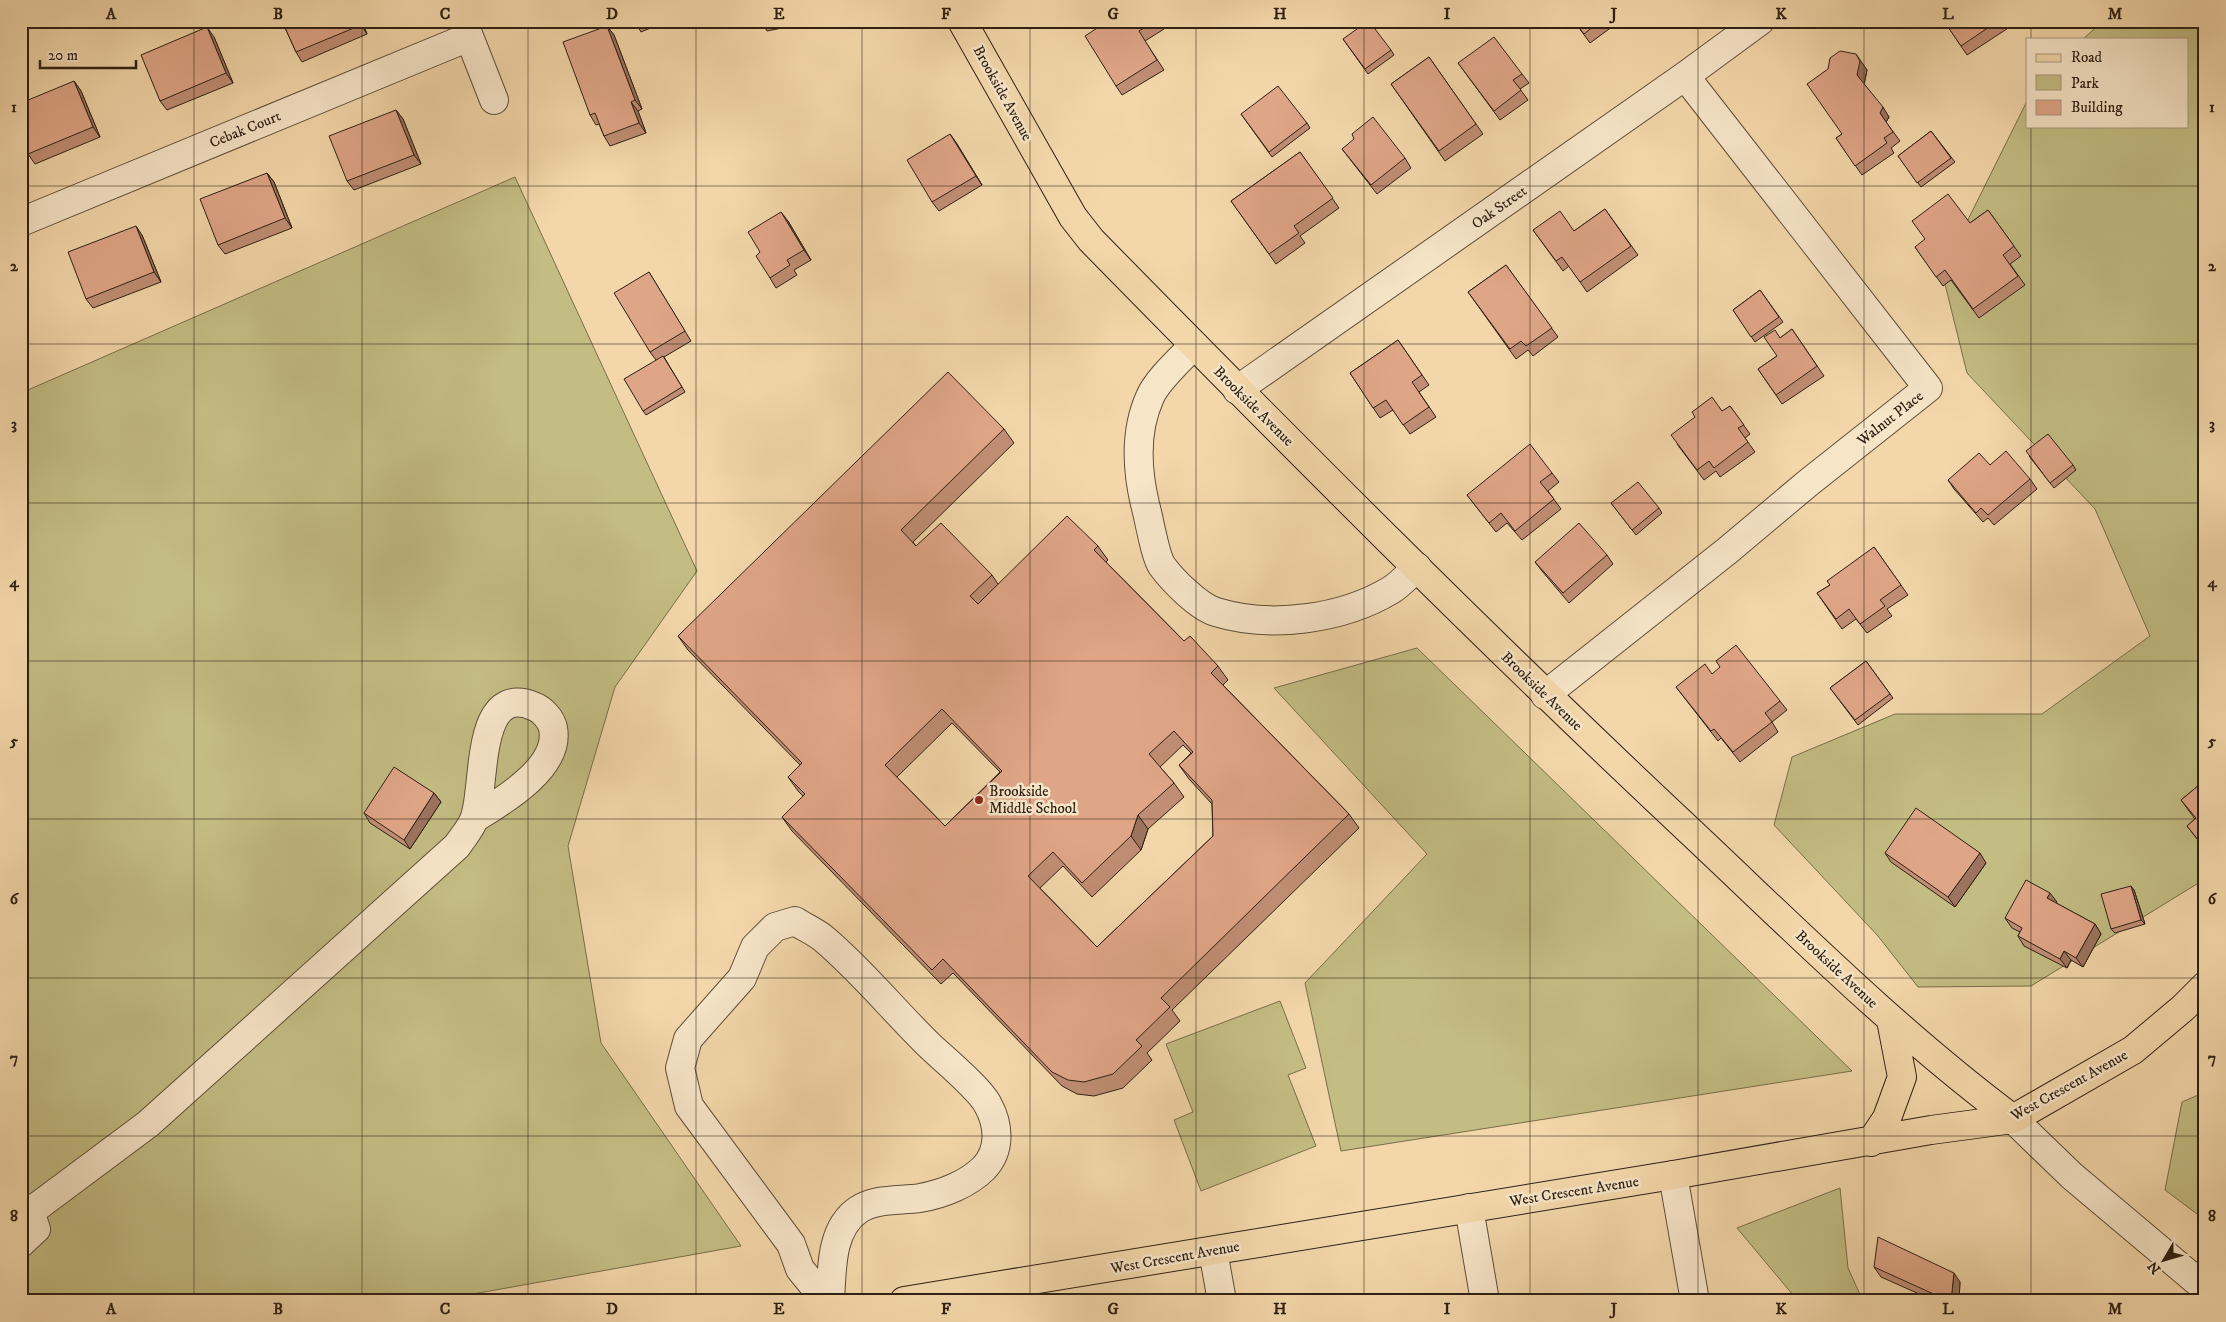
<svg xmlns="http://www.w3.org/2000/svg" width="2226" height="1322" viewBox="0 0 2226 1322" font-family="'IM FELL DW Pica',serif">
  <rect width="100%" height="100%" fill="#f3d7aa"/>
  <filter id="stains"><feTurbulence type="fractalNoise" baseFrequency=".004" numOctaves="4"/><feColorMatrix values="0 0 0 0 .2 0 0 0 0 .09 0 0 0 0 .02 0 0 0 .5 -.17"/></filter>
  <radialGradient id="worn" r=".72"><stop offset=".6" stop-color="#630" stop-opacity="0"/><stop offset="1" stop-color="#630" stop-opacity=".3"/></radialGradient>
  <path fill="#c3bc83" stroke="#786e4b" d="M2103 21H2205V879L2031 986 1918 987 1878 936 1774 825 1792 757 1895 714H2042L2150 636 2095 509 1967 373 1942 272 2027 101V126H2187V39H2083Z
    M515 177 697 571 615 687 568 846 601 1043 741 1246 434 1301H21V393Z
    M1417 648 1852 1071 1341 1151 1305 983 1427 854 1274 688Z
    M1280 1001 1306 1068 1288 1075 1316 1146 1201 1191 1174 1120 1193 1112 1166 1044Z
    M2205 1092V1220L2165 1190 2182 1102Z
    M1840 1188 1848 1268 1863 1301H1798L1737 1228Z"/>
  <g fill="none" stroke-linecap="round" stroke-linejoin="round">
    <defs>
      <path id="minor" d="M463 21 494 100
        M21 222 469 37
        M1194 345C1181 359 1157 380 1150 397 1135 430 1137 470 1145 504 1149 518 1155 556 1162 566 1173 581 1199 607 1216 612 1271 629 1343 619 1391 590 1401 584 1409 574 1417 567
        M1237 390 1685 76 1760 21
        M1545 695 1727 551 1808 483 1928 388 1685 76
        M2013 1119 2072 1176 2205 1288
        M1673 1175 1695 1301
        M21 1206 30 1212 36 1229 21 1243
        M1469 1208 1485 1301
        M30 1212 148 1124 457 846C463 837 472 827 475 817 486 784 475 683 533 706 542 709 551 719 553 728 561 767 503 801 475 818
        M1213 1251 1222 1301
        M826 1301 800 1269 791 1244 689 1106 680 1068 688 1039 742 978 755 947 775 927 795 921C804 927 816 932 824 939 862 971 894 1011 930 1046 944 1059 981 1090 988 1105 999 1125 1001 1150 984 1168 968 1184 943 1194 920 1198 900 1201 875 1198 858 1210 830 1229 832 1271 830 1301"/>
      <path id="major" d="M962 21 1073 217 1091 240C1288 441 1487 641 1693 834 1797 932 1898 1033 2013 1119
        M1871 1142 1887 1118 1902 1077 1891 1020
        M904 1301 1673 1175 1931 1130 2013 1119 2133 1050 2183 1008 2205 986"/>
    </defs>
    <use href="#minor" stroke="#5f4e39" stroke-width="30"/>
    <use href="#major" stroke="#2e2013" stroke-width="30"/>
    <use href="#minor" stroke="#f7e5c8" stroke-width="28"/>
    <use href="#major" stroke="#f3d7aa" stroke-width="28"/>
  </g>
  <path fill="#c08e74" stroke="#2e2013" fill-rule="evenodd" d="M282 21H362L367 34 302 62 296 52Z
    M635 21H667L641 32 638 27Z
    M761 21H796L797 25 767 31Z
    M1108 21H1159L1164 29 1145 41 1164 70 1122 95 1116 86Z
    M1574 21H1620L1590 43Z
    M1944 21H2019L1967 55Z
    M607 26 614 35 642 109 638 111 646 133 610 146 604 136 599 124 596 125 590 115Z
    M214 37 233 83 167 110 160 101Z
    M1343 39 1391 50 1394 55 1368 74Z
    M1429 57 1483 134 1445 161 1391 84Z
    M1458 63 1522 74 1529 83 1520 89 1528 100 1500 120Z
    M1862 63 1867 70 1864 84 1889 117 1886 122 1900 141 1891 148 1894 153 1862 175 1836 138 1842 134Z
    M74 81 81 91 100 137 35 164 28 154Z
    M396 110 403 119 421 164 354 190 347 181Z
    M1241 114 1307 123 1310 128 1272 157Z
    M1931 131 1955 162 1921 187 1898 156Z
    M950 134 957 144 982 185 939 211 932 202Z
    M1342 149 1405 158 1411 168 1377 194Z
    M1300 152 1339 208 1300 236 1305 243 1276 264 1231 201Z
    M267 173 274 182 292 228 225 254 218 245Z
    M1605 209 1638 255 1587 292 1569 266 1563 271 1533 230 1574 231Z
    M1988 210 2021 256 2010 264 2025 285 1979 318 1951 280 1943 286 1915 247 1970 223Z
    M788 221 811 260 794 270 797 275 776 288 770 278Z
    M142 235 161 282 93 308 86 299Z
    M1506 265 1558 337 1533 356 1528 350 1516 359 1468 292Z
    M649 272 655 282 691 341 664 357 685 392 646 415 643 411 656 360 650 352Z
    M1760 290 1783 322 1755 342 1733 310Z
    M21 317 26 329 21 331Z
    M1792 329 1824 376 1782 404 1758 369 1777 356 1780 338Z
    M1398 340 1429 385 1419 392 1436 417 1410 434 1393 410 1380 418 1350 373Z
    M1730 406 1750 434 1745 438 1755 452 1720 477 1716 471 1704 480 1677 444Z
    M1004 429 1014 443 913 542 916 546 992 575 998 584 1098 546 1108 560 1106 562 1184 641 1218 666 1228 680 1223 685 1349 814 1359 828 1172 1010 1180 1021 1147 1053 1152 1060 1123 1088 1094 1096 1077 1094 1062 1086 953 973 941 984 792 831 782 817 803 796 798 791 788 777 800 765 688 650 678 636ZM952 723 1000 772 945 826 897 777ZM1183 745 1191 753 1179 765 1189 779 1212 804 1213 836 1097 947 1040 888 1063 866 1092 897 1141 850 1148 829 1184 797 1174 783 1160 767Z
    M2029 456 2073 465 2076 470 2054 488Z
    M1990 465 2030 479 2037 489 1994 525 1988 518 1983 522 1954 489 1948 480Z
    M1552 473 1559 482 1548 491 1561 509 1522 540 1507 523 1496 532 1467 495Z
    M1611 503 1659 508 1662 513 1636 535Z
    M1874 547 1908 595 1887 609 1892 616 1867 633 1856 619 1842 629 1817 593 1830 585Z
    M1607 555 1613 564 1569 603 1542 571 1535 562Z
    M1866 661 1893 698 1858 725 1830 688Z
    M1712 674 1780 701 1787 710 1772 722 1778 732 1740 762 1721 738 1718 741 1676 687Z
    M2205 780V849L2187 826 2195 819 2181 800Z
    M434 793 441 802 410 849 370 823 364 813Z
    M1885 853 1986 863 1955 907 1891 862Z
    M2134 890 2145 924 2115 933 2111 929Z
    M2057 902 2056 903 2095 924 2101 934 2083 967 2071 960 2067 968 2024 946 2018 936 2020 932 2012 928 2005 918Z
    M1874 1267 1960 1282 1959 1301H1935L1881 1277Z"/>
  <path fill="#9c745e" stroke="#2e2013" d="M359 21H362L367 34 361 25Z
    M607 26 614 35 642 109 635 100Z
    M207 27 214 37 233 83 226 73Z
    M1856 54 1867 70 1864 85 1857 75Z
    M74 81 81 91 100 137 93 127Z
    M631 102 638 111 646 133 639 123Z
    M1883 107 1889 117 1886 122 1880 113Z
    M396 110 403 119 421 164 414 155Z
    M950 134 957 144 982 185 976 176Z
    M267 173 274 182 292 228 285 218Z
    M781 212 788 221 811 260 804 250Z
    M136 226 142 235 161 282 154 272Z
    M21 317 26 329 21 322Z
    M434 793 441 802 410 849 404 840Z
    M1138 815 1148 829 1141 850 1131 836Z
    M1980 853 1986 863 1955 907 1948 897Z
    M2131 886 2134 890 2145 924 2141 920Z
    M2050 893 2057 902 2054 907 2047 898Z
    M2095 924 2101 934 2083 967 2076 958Z
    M2064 951 2071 960 2067 968 2060 959Z
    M1954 1273 1960 1282 1959 1301H1951Z"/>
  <path fill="#dfa587" stroke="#2e2013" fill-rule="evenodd" d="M282 21H359L361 25 296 52Z
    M635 21H652L638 27Z
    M1108 21H1155L1139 31 1157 60 1116 86 1085 36Z
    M1368 21H1369L1391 50 1365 69 1343 39Z
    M1574 21H1600L1584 34Z
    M1944 21H1998L1961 46Z
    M607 26 635 100 631 102 639 123 604 136 595 113 590 115 563 42Z
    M207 27 226 73 160 101 141 55Z
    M1494 37 1522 74 1513 80 1521 90 1494 111 1458 63Z
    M1840 51 1856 54 1860 61 1857 75 1883 107 1880 113 1893 132 1884 138 1887 143 1855 166 1836 138 1842 134 1807 84 1828 69 1830 58Z
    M1429 57 1476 124 1439 151 1391 84Z
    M74 81 93 127 28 154 21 138V103Z
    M1278 86 1307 123 1269 152 1241 114Z
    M396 110 414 155 347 181 329 136Z
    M1373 117 1405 158 1371 185 1342 149 1354 139 1352 134Z
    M1931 131 1951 158 1917 183 1898 156Z
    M950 134 976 176 932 202 907 160Z
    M1300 152 1333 198 1294 226 1299 233 1269 254 1231 201Z
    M267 173 285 218 218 245 200 199Z
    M1948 194 1970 223 1988 210 2014 246 2003 255 2018 276 1973 309 1945 270 1936 277 1915 247 1925 239 1912 221Z
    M1605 209 1631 246 1580 282 1562 257 1556 261 1533 230 1560 211 1574 231Z
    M781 212 804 250 787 260 790 265 770 278 756 256 760 252 748 232Z
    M136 226 154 272 86 299 68 252Z
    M1506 265 1552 328 1526 346 1521 341 1510 349 1468 292Z
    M649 272 685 331 650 352 614 293Z
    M1760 290 1779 317 1751 337 1733 310Z
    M1792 329 1817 366 1776 395 1758 369 1777 356 1764 337 1775 330 1780 338Z
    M1398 340 1422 375 1412 382 1429 407 1403 425 1386 400 1373 408 1350 373Z
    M663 356 682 387 643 411 624 379Z
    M948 372 1004 429 901 530 916 546 941 523 992 575 970 596 978 604 1067 516 1098 546 1094 550 1184 641 1190 636 1218 666 1211 673 1349 814 1161 998 1170 1007 1136 1040 1142 1046 1113 1074 1084 1082 1068 1080 1052 1072 943 959 932 970 782 817 805 794 788 777 802 763 678 636ZM942 709 1002 771 945 826 885 765ZM1174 731 1193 752 1179 765 1212 800 1213 836 1097 947 1028 876 1053 852 1082 883 1131 836 1138 815 1174 783 1149 754Z
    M1712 397 1722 411 1730 406 1744 425 1738 428 1748 442 1714 468 1709 461 1697 470 1671 435 1695 417 1692 412Z
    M2048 434 2073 465 2050 483 2026 451Z
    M1530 444 1552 473 1540 482 1554 499 1515 531 1501 513 1489 523 1467 495Z
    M2006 451 2030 479 1988 515 1981 508 1976 513 1948 480 1979 453 1990 465Z
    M1638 482 1659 508 1632 530 1611 503Z
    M1579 523 1607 555 1563 593 1535 562Z
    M1874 547 1901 585 1880 600 1885 606 1860 624 1849 609 1836 619 1817 593 1830 585 1827 581Z
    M1736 645 1780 701 1765 713 1772 722 1733 752 1714 729 1711 731 1676 687 1705 664 1712 674 1720 667 1716 661Z
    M1866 661 1890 694 1855 720 1830 688Z
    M394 767 434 793 404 840 364 813Z
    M2205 780V836L2199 841 2187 826 2196 818 2181 800Z
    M1916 808 1980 853 1948 897 1885 853Z
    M2026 880 2050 893 2047 898 2095 924 2076 958 2064 951 2060 959 2018 936 2022 928 2005 918Z
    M2131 886 2141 920 2111 929 2101 894Z
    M1878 1237 1954 1273 1951 1301H1949L1874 1267Z"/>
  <path fill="none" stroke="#2e2013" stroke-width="1" stroke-opacity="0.55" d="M194 21V1301M362 21V1301M528 21V1301M696 21V1301M862 21V1301M1030 21V1301M1196 21V1301M1364 21V1301M1530 21V1301M1698 21V1301M1864 21V1301M2031 21V39M2031 126V1301M21 186H2205M21 344H2205M21 503H2205M21 661H2205M21 819H2205M21 978H2205M21 1136H2205"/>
  <circle fill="#8f2418" stroke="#f7e5c8" stroke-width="2" cx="979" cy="800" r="5"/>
  <g text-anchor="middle" stroke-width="5" stroke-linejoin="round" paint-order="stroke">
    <g font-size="15" fill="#2e2013" stroke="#f7e5c8">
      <text transform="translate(1003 93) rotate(61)" y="5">Brookside Avenue</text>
      <text transform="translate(245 129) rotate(-22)" y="5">Cebak Court</text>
      <text transform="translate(1499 207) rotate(-35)" y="5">Oak Street</text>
      <text transform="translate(1254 406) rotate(45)" y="5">Brookside Avenue</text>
      <text transform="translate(1890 418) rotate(-38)" y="5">Walnut Place</text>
      <text transform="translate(1542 691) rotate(44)" y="5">Brookside Avenue</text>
      <text transform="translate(1837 969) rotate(43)" y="5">Brookside Avenue</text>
      <text transform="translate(2069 1085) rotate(-29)" y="5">West Crescent Avenue</text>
      <text transform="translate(1574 1191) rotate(-9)" y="5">West Crescent Avenue</text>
      <text transform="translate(1175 1257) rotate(-10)" y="5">West Crescent Avenue</text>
    </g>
    <g font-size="15" fill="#2e2013" stroke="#f7e5c8" text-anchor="start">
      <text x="989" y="796">Brookside<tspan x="989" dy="17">Middle School</tspan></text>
    </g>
  </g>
  <rect width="2226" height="1322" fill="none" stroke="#f3d7aa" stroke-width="55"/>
  <rect x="2026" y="38" width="162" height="90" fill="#f7e5c8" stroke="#a79680"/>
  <rect x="2036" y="54" width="25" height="8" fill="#f3d7aa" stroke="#a79680"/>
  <text x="2071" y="62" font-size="15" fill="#2e2013">Road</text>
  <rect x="2036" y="75" width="25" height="15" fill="#c3bc83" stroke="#a79680"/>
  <text x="2071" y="88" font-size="15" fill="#2e2013">Park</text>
  <rect x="2036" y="100" width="25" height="15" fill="#dfa587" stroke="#a79680"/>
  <text x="2071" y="112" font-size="15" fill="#2e2013">Building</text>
  <g transform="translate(2164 1260) rotate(232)" stroke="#f7e5c8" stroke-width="4" paint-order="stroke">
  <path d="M0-4L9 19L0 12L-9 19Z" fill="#2e2013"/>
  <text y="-8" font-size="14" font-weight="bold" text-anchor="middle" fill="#2e2013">N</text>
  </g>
  <path d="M40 60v8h96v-8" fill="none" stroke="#2e2013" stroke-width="2.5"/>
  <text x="48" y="60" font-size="15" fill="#2e2013" stroke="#f7e5c8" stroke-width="4" paint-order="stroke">20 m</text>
  <rect x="28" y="28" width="2170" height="1266" fill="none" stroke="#2e2013" stroke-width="2"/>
  <g font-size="16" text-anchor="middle" font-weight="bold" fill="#2e2013">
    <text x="111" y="19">A</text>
    <text x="278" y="19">B</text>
    <text x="445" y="19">C</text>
    <text x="612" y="19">D</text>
    <text x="779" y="19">E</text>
    <text x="946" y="19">F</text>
    <text x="1113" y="19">G</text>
    <text x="1280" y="19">H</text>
    <text x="1447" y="19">I</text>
    <text x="1614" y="19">J</text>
    <text x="1781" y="19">K</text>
    <text x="1948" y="19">L</text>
    <text x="2115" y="19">M</text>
    <text x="14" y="112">1</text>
    <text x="2212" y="112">1</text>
    <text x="14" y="271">2</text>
    <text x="2212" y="271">2</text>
    <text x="14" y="429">3</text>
    <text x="2212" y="429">3</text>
    <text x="14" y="587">4</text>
    <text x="2212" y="587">4</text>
    <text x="14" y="746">5</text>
    <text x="2212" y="746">5</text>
    <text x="14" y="904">6</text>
    <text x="2212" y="904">6</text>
    <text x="14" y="1063">7</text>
    <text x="2212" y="1063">7</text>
    <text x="14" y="1221">8</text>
    <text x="2212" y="1221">8</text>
    <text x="111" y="1314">A</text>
    <text x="278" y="1314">B</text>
    <text x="445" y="1314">C</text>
    <text x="612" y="1314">D</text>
    <text x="779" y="1314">E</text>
    <text x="946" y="1314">F</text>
    <text x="1113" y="1314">G</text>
    <text x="1280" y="1314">H</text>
    <text x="1447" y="1314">I</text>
    <text x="1614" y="1314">J</text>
    <text x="1781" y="1314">K</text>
    <text x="1948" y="1314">L</text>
    <text x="2115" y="1314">M</text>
  </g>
  <rect width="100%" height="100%" filter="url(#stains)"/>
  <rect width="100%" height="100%" fill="url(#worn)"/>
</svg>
